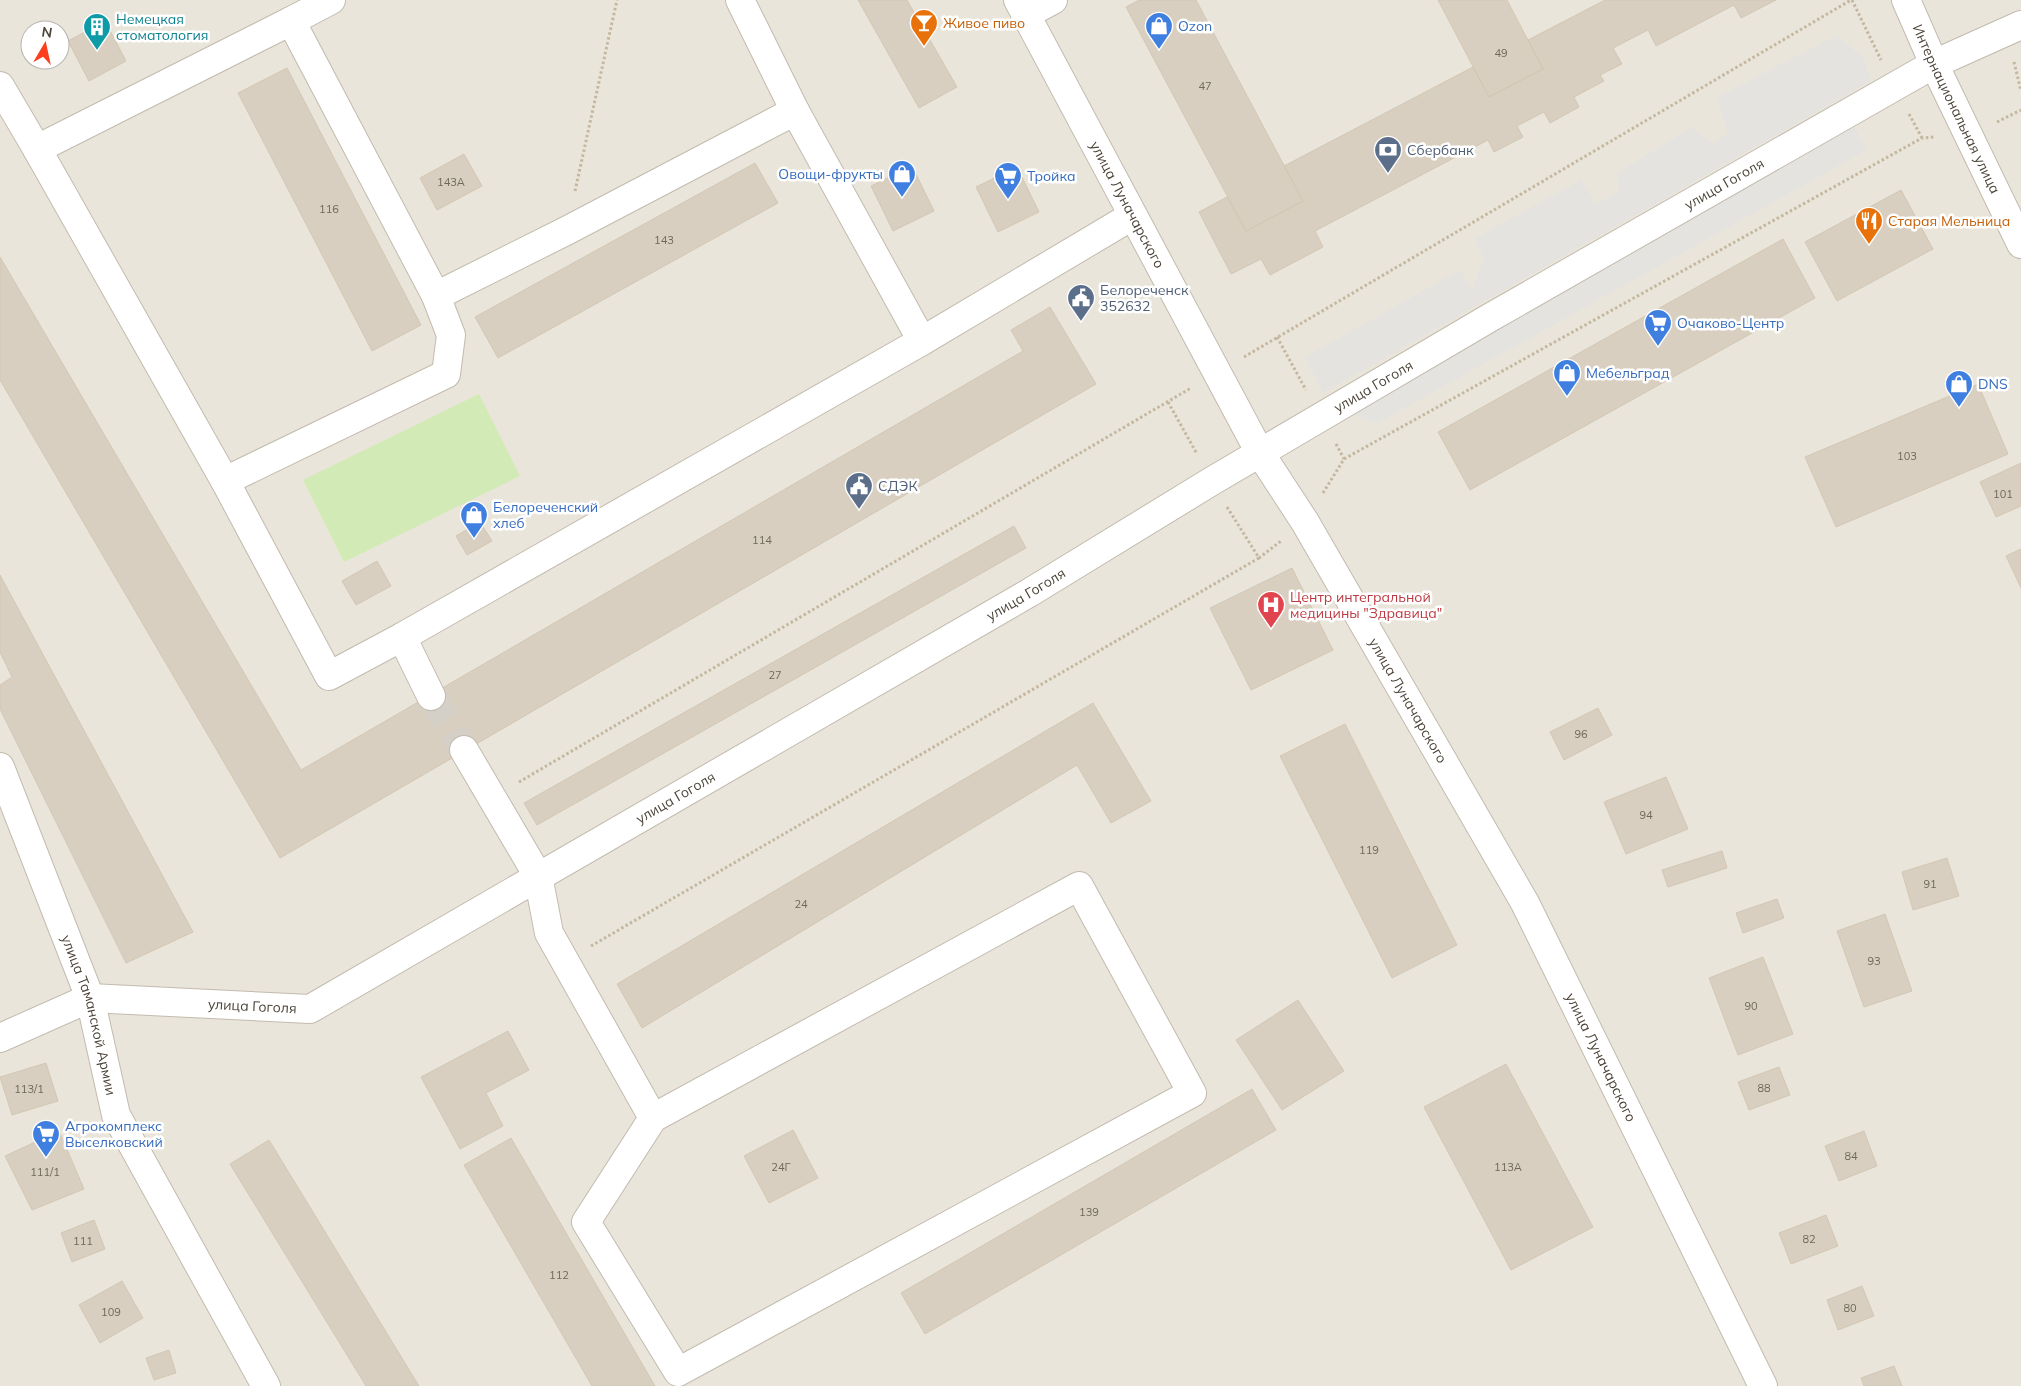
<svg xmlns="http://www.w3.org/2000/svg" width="2021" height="1386" viewBox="0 0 2021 1386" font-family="Mulish,sans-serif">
  <rect width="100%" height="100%" fill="#f6f3ec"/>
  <path fill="#eae5da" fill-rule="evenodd" d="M0 0H2021V1386H0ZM30 30H60V60H30Z"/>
  <path fill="#d2eab5" d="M479 394 520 476 344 562 303 480Z"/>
  <path fill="#e5e3e0" d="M1838 35 1864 59 1871 81 1323 393 1305 357 1460 270 1472 289 1484 259 1474 239 1581 180 1596 204 1619 191 1617 173 1692 127 1713 144 1728 134 1717 97Z
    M1854 126 1867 150 1376 424 1351 414Z"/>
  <path fill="#d8cfc1" stroke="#d3c7b4" d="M858 0H907L957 87 919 108Z
    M1139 0H1196L1303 201 1246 231 1126 7Z
    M1438 0H1507L1543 69 1489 97Z
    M1605 0H1776L1741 18 1734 5 1656 46 1648 30 1613 48 1622 64 1600 75 1604 81 1574 97 1579 107 1550 123 1544 112 1517 126 1523 137 1494 152 1488 140 1315 231 1323 247 1270 275 1261 259 1231 274 1199 212 1227 197 1246 231 1303 201 1284 166 1473 67 1489 97 1543 69 1528 40Z
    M105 21 126 61 89 81 68 41Z
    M287 68 421 325 372 351 238 93Z
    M464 154 482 186 437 210 420 178Z
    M755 163 778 203 498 358 475 317Z
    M912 166 934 211 893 231 871 186Z
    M1017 167 1039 212 998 232 976 187Z
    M1901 190 1933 249 1837 301 1805 242Z
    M1783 239 1815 298 1470 490 1438 432Z
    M0 257 301 770 1023 351 1011 330 1050 307 1096 384 280 858 0 380Z
    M1978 384 2008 454 1836 527 1805 457Z
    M2021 463V506L1996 517 1980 482Z
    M480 522 492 541 467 555 456 536Z
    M1014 526 1026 548 537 825 524 803Z
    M2021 549V588L2006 556Z
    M377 561 391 586 356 605 342 581Z
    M1292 568 1333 650 1251 690 1210 608Z
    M0 575 193 932 126 963 0 709V685L12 677 0 652Z
    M1093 703 1151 801 1111 823 1077 765 642 1028 617 984Z
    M1598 708 1612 735 1564 760 1550 732Z
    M1345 724 1457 945 1392 978 1280 756Z
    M1666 777 1688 829 1626 854 1604 802Z
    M1722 851 1727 868 1668 887 1662 870Z
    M1947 858 1959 896 1913 910 1902 872Z
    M1777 899 1784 918 1743 933 1736 913Z
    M1885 914 1912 991 1864 1007 1837 931Z
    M1763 957 1793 1034 1738 1055 1709 978Z
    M1298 1000 1344 1071 1282 1110 1236 1040Z
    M508 1031 529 1070 486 1093 503 1126 460 1149 421 1077Z
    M46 1063 58 1101 12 1115 0 1077Z
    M1506 1064 1593 1227 1511 1270 1424 1107Z
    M1779 1067 1790 1095 1749 1110 1738 1082Z
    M1252 1089 1276 1130 925 1334 901 1293Z
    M793 1130 818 1178 769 1203 744 1156Z
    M59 1131 84 1189 32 1210 5 1156Z
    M1864 1131 1877 1166 1839 1181 1825 1146Z
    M511 1138 655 1386H592L464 1165Z
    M269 1140 419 1386H366L230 1164Z
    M1826 1215 1838 1246 1791 1264 1779 1233Z
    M94 1220 105 1249 72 1262 61 1233Z
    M122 1281 143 1318 100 1343 79 1305Z
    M1862 1286 1874 1316 1838 1330 1827 1300Z
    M169 1350 176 1373 154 1380 146 1358Z
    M1894 1366 1902 1386H1864L1861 1378Z"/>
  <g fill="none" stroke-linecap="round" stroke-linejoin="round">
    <path stroke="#d4d0c8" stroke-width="28" stroke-dasharray="28 14" stroke-linecap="butt" d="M431 696 464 750"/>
    <defs>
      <g id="minor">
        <path d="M331 0 291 21 436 296 566 231 795 111 922 341 1132 216"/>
        <path d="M740 0 795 111"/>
        <path id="s1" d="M1018 0 1260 453 1305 522 1525 903 1763 1386"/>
        <path id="s2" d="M1906 0 1934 64 2021 244"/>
        <path d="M1025 15 1053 0"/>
        <path d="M0 86 37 149"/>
        <path d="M436 296 451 335 446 374 225 481 329 676 402 637 922 341"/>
        <path d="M225 481 37 149 291 21"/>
        <path d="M402 637 431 696"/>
        <path d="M464 750 538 876 549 933 653 1118 1079 886 1192 1093 678 1372 586 1222 653 1118"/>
        <path id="s3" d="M0 767 90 998 116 1115 266 1386"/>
        <path id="s4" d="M0 1038 90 998 310 1009 1029 593 1212 481 1491 317 1934 64 2021 25"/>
      </g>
    </defs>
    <use href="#minor" stroke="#c2bbae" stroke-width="30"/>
    <path stroke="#c4b79f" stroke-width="3" stroke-dasharray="2.5 2.5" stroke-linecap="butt" d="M1852 0 1881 60
      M2014 62 2021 91
      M1909 114 1922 138
      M1997 122 2021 110
      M575 191 617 0
      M1277 337 1306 390
      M1244 357 1851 0
      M1168 402 1197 454
      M1336 444 1344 459
      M1323 493 1344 459 1922 138 1934 137
      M1227 507 1259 558 1281 541
      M519 782 1191 388
      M591 946 1259 558"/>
    <use href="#minor" stroke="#fff" stroke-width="28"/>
  </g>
  <defs>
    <symbol id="bar-pin" viewBox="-11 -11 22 30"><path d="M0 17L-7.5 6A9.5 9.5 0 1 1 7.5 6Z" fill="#e8710a" stroke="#fff"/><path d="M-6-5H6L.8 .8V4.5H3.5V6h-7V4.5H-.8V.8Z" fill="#fff"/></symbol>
    <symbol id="shop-pin" viewBox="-11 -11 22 30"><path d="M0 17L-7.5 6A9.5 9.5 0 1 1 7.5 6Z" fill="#3f7fe0" stroke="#fff"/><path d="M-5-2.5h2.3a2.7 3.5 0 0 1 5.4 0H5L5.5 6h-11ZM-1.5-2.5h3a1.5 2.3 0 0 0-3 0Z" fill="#fff"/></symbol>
    <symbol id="building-pin" viewBox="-11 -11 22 30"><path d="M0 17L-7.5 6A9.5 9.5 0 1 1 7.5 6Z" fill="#0f9aa8" stroke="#fff"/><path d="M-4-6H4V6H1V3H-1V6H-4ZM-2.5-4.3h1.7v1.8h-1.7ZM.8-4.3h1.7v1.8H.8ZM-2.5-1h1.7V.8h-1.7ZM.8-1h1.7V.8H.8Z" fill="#fff"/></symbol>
    <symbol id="bank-pin" viewBox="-11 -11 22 30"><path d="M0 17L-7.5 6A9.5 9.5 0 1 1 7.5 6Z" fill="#5c6f8a" stroke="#fff"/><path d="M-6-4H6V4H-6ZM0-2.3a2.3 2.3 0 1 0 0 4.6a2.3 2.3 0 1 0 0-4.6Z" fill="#fff"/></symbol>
    <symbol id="supermarket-pin" viewBox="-11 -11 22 30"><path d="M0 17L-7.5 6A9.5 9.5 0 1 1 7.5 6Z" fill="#3f7fe0" stroke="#fff"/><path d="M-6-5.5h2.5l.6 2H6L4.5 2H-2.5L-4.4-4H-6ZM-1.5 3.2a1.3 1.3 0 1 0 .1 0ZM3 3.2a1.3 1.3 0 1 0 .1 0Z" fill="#fff"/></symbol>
    <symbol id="restaurant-pin" viewBox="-11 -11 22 30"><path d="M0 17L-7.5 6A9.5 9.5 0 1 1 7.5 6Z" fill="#e8710a" stroke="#fff"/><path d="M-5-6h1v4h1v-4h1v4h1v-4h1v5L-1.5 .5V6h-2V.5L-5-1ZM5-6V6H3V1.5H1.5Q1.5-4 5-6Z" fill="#fff"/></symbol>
    <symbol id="civic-pin" viewBox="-11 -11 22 30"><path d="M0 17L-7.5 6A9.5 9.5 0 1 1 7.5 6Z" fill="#5c6f8a" stroke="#fff"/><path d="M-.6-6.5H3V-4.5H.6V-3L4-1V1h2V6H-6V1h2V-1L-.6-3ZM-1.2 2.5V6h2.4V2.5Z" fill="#fff"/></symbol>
    <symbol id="hospital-pin" viewBox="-11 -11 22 30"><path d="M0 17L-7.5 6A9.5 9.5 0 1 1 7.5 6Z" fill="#e0444e" stroke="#fff"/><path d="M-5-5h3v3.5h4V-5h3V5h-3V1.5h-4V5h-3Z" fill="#fff"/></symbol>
  </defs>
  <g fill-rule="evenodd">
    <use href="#bar-pin" x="908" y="7" width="32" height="43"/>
    <use href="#shop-pin" x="1143" y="10" width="32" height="43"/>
    <use href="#building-pin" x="81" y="11" width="32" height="43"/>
    <use href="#bank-pin" x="1372" y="134" width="32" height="43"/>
    <use href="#shop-pin" x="886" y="158" width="32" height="43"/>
    <use href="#supermarket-pin" x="992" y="160" width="32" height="43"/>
    <use href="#restaurant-pin" x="1853" y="205" width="32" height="43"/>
    <use href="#civic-pin" x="1065" y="282" width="32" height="43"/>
    <use href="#supermarket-pin" x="1642" y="307" width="32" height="43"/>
    <use href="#shop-pin" x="1551" y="357" width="32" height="43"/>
    <use href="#shop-pin" x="1943" y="368" width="32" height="43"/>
    <use href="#civic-pin" x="843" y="470" width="32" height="43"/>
    <use href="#shop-pin" x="458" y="499" width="32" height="43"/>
    <use href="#hospital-pin" x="1255" y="589" width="32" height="43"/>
    <use href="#supermarket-pin" x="30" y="1118" width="32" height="43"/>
  </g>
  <g text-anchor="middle" stroke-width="5" stroke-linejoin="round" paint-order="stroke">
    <g font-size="11" fill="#6e675b">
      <text x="1501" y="57">49</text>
      <text x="1205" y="90">47</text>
      <text x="451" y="186">143А</text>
      <text x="329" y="213">116</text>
      <text x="664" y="244">143</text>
      <text x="1907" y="460">103</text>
      <text x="2003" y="498">101</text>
      <text x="762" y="544">114</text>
      <text x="775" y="679">27</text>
      <text x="1581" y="738">96</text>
      <text x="1646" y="819">94</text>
      <text x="1369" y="854">119</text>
      <text x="1930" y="888">91</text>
      <text x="801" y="908">24</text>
      <text x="1874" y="965">93</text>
      <text x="1751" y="1010">90</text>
      <text x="1764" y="1092">88</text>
      <text x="29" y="1093">113/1</text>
      <text x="1851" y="1160">84</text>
      <text x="781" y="1171">24Г</text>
      <text x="1508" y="1171">113А</text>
      <text x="45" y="1176">111/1</text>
      <text x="1089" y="1216">139</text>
      <text x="1809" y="1243">82</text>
      <text x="83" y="1245">111</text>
      <text x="559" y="1279">112</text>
      <text x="1850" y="1312">80</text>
      <text x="111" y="1316">109</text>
    </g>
    <g font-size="14" fill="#0d838f" stroke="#fff" text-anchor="start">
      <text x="116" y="24">Немецкая<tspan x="116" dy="16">стоматология</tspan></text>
    </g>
    <g font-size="14" fill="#c56008" stroke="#fff" text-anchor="start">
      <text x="943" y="28">Живое пиво</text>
      <text x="1888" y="226">Старая Мельница</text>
    </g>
    <g font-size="14" fill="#366cbe" stroke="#fff" text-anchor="start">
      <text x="1178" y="31">Ozon</text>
      <text x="883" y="179" text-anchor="end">Овощи-фрукты</text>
      <text x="1027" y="181">Тройка</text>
      <text x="1677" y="328">Очаково-Центр</text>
      <text x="1586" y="378">Мебельград</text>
      <text x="1978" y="389">DNS</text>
      <text x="493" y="512">Белореченский<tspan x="493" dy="16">хлеб</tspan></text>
      <text x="65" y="1131">Агрокомплекс<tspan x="65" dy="16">Выселковский</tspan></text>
    </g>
    <g font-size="14" fill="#4b4439" stroke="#fff">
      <text dy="5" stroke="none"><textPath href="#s2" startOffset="120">Интернациональная улица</textPath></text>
      <text dy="5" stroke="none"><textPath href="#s4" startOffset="1956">улица Гоголя</textPath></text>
      <text dy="5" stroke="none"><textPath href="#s1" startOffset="232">улица Луначарского</textPath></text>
      <text dy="5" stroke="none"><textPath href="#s4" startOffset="1551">улица Гоголя</textPath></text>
      <text dy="5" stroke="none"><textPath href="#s4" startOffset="1146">улица Гоголя</textPath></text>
      <text dy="5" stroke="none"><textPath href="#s1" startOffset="802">улица Луначарского</textPath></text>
      <text dy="5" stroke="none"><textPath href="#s4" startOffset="741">улица Гоголя</textPath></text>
      <text dy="5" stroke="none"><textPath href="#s4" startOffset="261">улица Гоголя</textPath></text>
      <text dy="5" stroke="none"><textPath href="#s3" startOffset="264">улица Таманской Армии</textPath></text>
      <text dy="5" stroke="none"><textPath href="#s1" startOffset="1208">улица Луначарского</textPath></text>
    </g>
    <g font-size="14" fill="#4e5e75" stroke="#fff" text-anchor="start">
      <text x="1407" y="155">Сбербанк</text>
      <text x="1100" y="295">Белореченск<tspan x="1100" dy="16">352632</tspan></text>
      <text x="878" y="491">СДЭК</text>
    </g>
    <g font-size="14" fill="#be3a42" stroke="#fff" text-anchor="start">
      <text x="1290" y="602">Центр интегральной<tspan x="1290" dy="16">медицины "Здравица"</tspan></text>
    </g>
  </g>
  <g transform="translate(45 45) rotate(9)"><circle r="24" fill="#ffffff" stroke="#b7b4b0"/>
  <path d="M0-4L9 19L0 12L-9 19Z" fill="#fc3f1d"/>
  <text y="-8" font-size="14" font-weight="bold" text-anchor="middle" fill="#4b4439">N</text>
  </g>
</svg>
